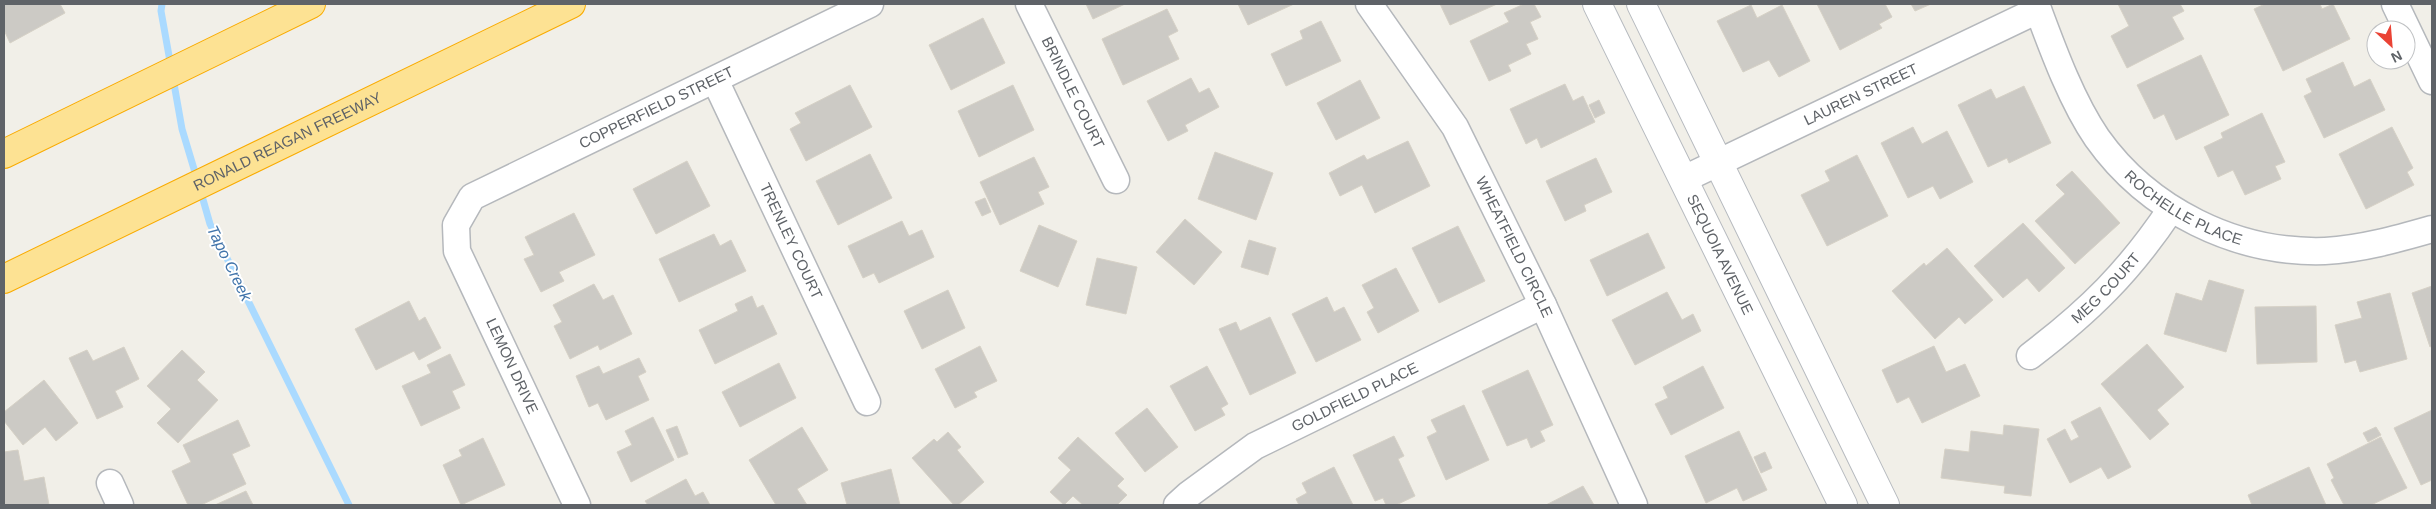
<svg xmlns="http://www.w3.org/2000/svg" width="2436" height="509" viewBox="0 0 2436 509" font-family="Arial,sans-serif">
  <rect width="100%" height="100%" fill="#f1efe8"/>
  <g fill="none" stroke-linecap="round" stroke-linejoin="round">
    <path stroke="#aadaff" stroke-width="7" d="M162 4 161 11 171 67
      M173 78 182 129 197 179
      M200 189 210 224 349 505"/>
  </g>
  <path fill="#cccac5" stroke="#d6d1c6" d="M4 4H60L65 13 10 43 4 30Z
    M1086 4H1125L1093 19Z
    M1238 4H1294L1248 25Z
    M1440 4H1497L1450 25Z
    M1524 4H1534L1541 17 1530 22 1538 39 1526 44 1531 54 1508 65 1511 71 1489 81 1470 41 1509 22 1504 13Z
    M1817 4H1885L1892 17 1879 24 1882 28 1840 50Z
    M1911 4H1931L1915 11Z
    M2118 4H2180L2184 11 2172 17 2184 39 2127 68 2111 36 2129 26Z
    M2265 4H2320L2322 9 2333 4 2350 39 2283 71 2254 9Z
    M1751 5 1757 18 1782 5 1810 61 1779 77 1769 60 1743 72 1717 21Z
    M1167 9 1178 31 1168 36 1179 59 1123 85 1102 39Z
    M983 18 1005 63 951 90 929 45Z
    M1321 21 1341 61 1286 86 1271 54 1303 39 1300 31Z
    M2201 55 2229 115 2176 140 2164 114 2154 119 2137 85Z
    M2343 62 2354 87 2370 79 2385 110 2324 138 2304 96 2312 92 2306 79Z
    M1191 78 1199 93 1209 88 1219 107 1185 125 1188 131 1168 141 1147 101Z
    M1360 80 1380 118 1336 140 1317 103Z
    M1565 84 1573 101 1583 96 1595 122 1541 148 1537 138 1526 144 1510 109Z
    M850 85 872 127 806 161 790 129 801 123 795 113Z
    M1013 85 1034 130 979 157 958 111Z
    M2024 86 2051 143 2009 163 2007 158 1988 167 1958 105 1991 89 1996 99Z
    M1599 100 1605 113 1595 118 1589 105Z
    M2262 113 2285 162 2275 166 2281 179 2245 195 2233 170 2218 177 2204 147 2223 138 2221 133Z
    M1913 127 1922 144 1947 131 1973 182 1940 199 1933 186 1908 198 1881 143Z
    M2392 127 2413 168 2407 172 2414 185 2366 209 2339 154Z
    M1408 141 1430 186 1375 213 1362 185 1340 196 1329 173 1364 155 1367 160Z
    M1215 152 1273 173 1256 220 1198 199Z
    M870 154 892 198 838 225 816 181Z
    M1857 155 1888 216 1827 246 1801 195 1830 181 1825 171Z
    M1034 157 1049 187 1038 192 1044 204 1000 225 980 182Z
    M1596 158 1612 192 1584 205 1586 211 1565 221 1546 181Z
    M687 161 710 206 656 234 633 189Z
    M2072 171 2120 223 2075 264 2035 221 2065 194 2056 185Z
    M985 198 991 212 982 216 975 202Z
    M574 213 595 255 559 272 564 281 541 292 524 259 534 255 525 237Z
    M1185 219 1222 252 1194 285 1156 252Z
    M902 221 909 236 922 230 934 257 879 283 874 273 863 278 848 246Z
    M2023 223 2065 268 2039 292 2027 278 2003 298 1974 266Z
    M1039 225 1077 241 1058 287 1020 271Z
    M1458 226 1485 281 1439 303 1412 248Z
    M1648 233 1665 268 1607 296 1590 260Z
    M714 234 720 246 731 240 746 271 679 302 659 259Z
    M1249 240 1276 248 1268 275 1241 267Z
    M1947 248 1993 300 1965 324 1959 317 1935 339 1892 291 1924 263 1926 266Z
    M1097 258 1137 267 1126 314 1086 305Z
    M1396 268 1419 311 1378 333 1367 312 1374 308 1362 285Z
    M2209 280 2244 290 2226 352 2164 334 2176 293 2202 301Z
    M594 284 603 300 613 295 632 334 600 350 598 345 570 359 554 326 562 322 553 305Z
    M2432 286V346L2430 347 2412 293Z
    M948 290 965 328 922 349 904 311Z
    M1667 292 1682 320 1693 314 1701 331 1635 365 1612 320Z
    M2390 293 2407 359 2360 372 2356 360 2345 363 2335 325 2362 318 2357 302Z
    M752 296 757 308 763 305 777 334 715 364 699 330 738 311 735 304Z
    M1327 297 1334 312 1344 307 1361 340 1316 362 1292 314Z
    M409 301 419 321 425 317 441 348 419 360 414 351 376 370 355 329Z
    M2316 306 2317 362 2257 364 2255 307Z
    M1270 317 1296 373 1250 395 1219 329 1236 322 1240 331Z
    M2147 344 2184 387 2157 410 2169 424 2150 440 2101 384Z
    M980 346 997 381 974 392 977 397 955 408 935 369Z
    M1934 346 1946 372 1965 364 1980 396 1922 423 1909 397 1897 403 1882 370Z
    M124 347 139 379 115 391 123 407 97 419 69 358 87 350 93 361Z
    M182 350 205 372 197 380 218 400 178 443 157 423 171 409 147 386Z
    M450 354 465 385 452 391 460 408 421 426 402 386 431 373 427 365Z
    M639 358 646 372 638 376 649 400 606 420 598 403 589 407 576 376 599 366 603 374Z
    M779 363 796 398 740 427 722 392Z
    M1207 366 1228 404 1221 408 1225 415 1195 431 1170 386Z
    M1703 366 1724 408 1671 435 1655 404 1668 398 1663 387Z
    M1528 370 1553 425 1540 431 1545 441 1531 448 1527 438 1507 446 1482 391Z
    M44 380 78 423 56 441 45 427 23 445 4 421V412Z
    M1464 405 1489 460 1446 480 1427 437 1437 432 1431 420Z
    M2100 407 2131 467 2108 479 2101 467 2070 483 2047 439 2065 429 2071 441 2079 437 2071 422Z
    M1147 408 1178 447 1145 472 1115 433Z
    M2432 410V480L2421 485 2394 428Z
    M653 417 674 460 631 482 617 452 632 445 625 431Z
    M238 420 250 446 232 454 246 484 201 505H188L172 471 191 462 183 445Z
    M2004 425 2039 429 2031 496 2004 493 2005 486 1941 478 1945 449 1969 452 1971 431 2003 435Z
    M677 426 688 454 678 458 666 430Z
    M802 427 828 470 797 489 807 505H776L749 460Z
    M2376 427 2381 435 2368 442 2363 433Z
    M1739 431 1767 490 1743 501 1737 488 1706 503 1685 456Z
    M948 432 961 447 957 450 984 482 958 505H954L912 458 934 439 937 442Z
    M1394 436 1404 456 1398 459 1415 496 1396 505H1386L1383 498 1375 501 1353 455Z
    M1078 437 1124 479 1117 486 1127 495 1117 505H1083L1073 496 1064 505 1050 492 1071 470 1058 458Z
    M2381 437 2407 488 2371 505H2344L2331 480 2334 478 2327 464Z
    M483 438 505 485 461 505 443 465 462 456 459 450Z
    M18 450 24 481 44 477 49 505H4V452Z
    M1765 452 1772 468 1761 473 1754 457Z
    M1334 467 1353 505H1299L1296 499 1307 493 1302 483Z
    M2309 467 2326 505H2252L2248 495Z
    M891 469 900 505H847L841 483Z
    M686 479 695 496 703 492 710 505H648L645 501Z
    M1583 486 1594 505H1546Z
    M246 491 253 505H215Z"/>
  <g fill="none" stroke-linecap="round" stroke-linejoin="round">
    <defs>
      <g id="minor">
        <path id="s1" d="M1029 4 1116 180"/>
        <path id="s2" d="M1369 4 1455 127 1543 305 1634 505"/>
        <path id="s3" d="M2036 4C2052 47 2071 100 2097 138 2148 210 2236 254 2325 251 2362 249 2397 239 2432 229"/>
        <path d="M2395 4 2432 81"/>
        <path id="s4" d="M715 80 867 402"/>
        <path id="s5" d="M1684 179 2038 10"/>
        <path id="s6" d="M2030 356C2089 311 2129 272 2171 209"/>
        <path d="M110 483 120 505"/>
        <path id="s7" d="M577 505 457 251 456 225 472 197 870 4"/>
        <path id="s8" d="M1177 505 1188 495 1255 446 1543 305"/>
      </g>
      <g id="secondary">
        <path id="s9" d="M1597 4 1843 505"/>
        <path d="M1641 4 1885 505"/>
      </g>
      <g id="motorway">
        <path d="M4 154 311 4"/>
        <path id="s10" d="M4 279 571 4"/>
      </g>
    </defs>
    <use href="#minor" stroke="#b5b8bc" stroke-width="29"/>
    <use href="#secondary" stroke="#b6babf" stroke-width="30"/>
    <use href="#motorway" stroke="#f9ab00" stroke-width="30"/>
    <use href="#minor" stroke="#fff" stroke-width="26"/>
    <use href="#secondary" stroke="#fff" stroke-width="28"/>
    <use href="#motorway" stroke="#fde293" stroke-width="28"/>
  </g>
  <g text-anchor="middle" stroke-width="4" stroke-linejoin="round" paint-order="stroke">
    <g font-size="15" fill="#5f6368" stroke="#fff">
      <text dy="5" stroke="none"><textPath href="#s1" startOffset="99">BRINDLE COURT</textPath></text>
      <text dy="5" stroke="none"><textPath href="#s5" startOffset="196">LAUREN STREET</textPath></text>
      <text dy="5" stroke="none"><textPath href="#s7" startOffset="544">COPPERFIELD STREET</textPath></text>
      <text dy="5" stroke="none"><textPath href="#s10" startOffset="315">RONALD REAGAN FREEWAY</textPath></text>
      <text dy="5" stroke="none"><textPath href="#s3" startOffset="261">ROCHELLE PLACE</textPath></text>
      <text dy="5" stroke="none"><textPath href="#s4" startOffset="178">TRENLEY COURT</textPath></text>
      <text dy="5" stroke="none"><textPath href="#s2" startOffset="284">WHEATFIELD CIRCLE</textPath></text>
      <text dy="5" stroke="none"><textPath href="#s9" startOffset="279">SEQUOIA AVENUE</textPath></text>
      <text dy="5" stroke="none"><textPath href="#s6" startOffset="102">MEG COURT</textPath></text>
      <text transform="translate(512 366) rotate(65)" y="5">LEMON DRIVE</text>
      <text dy="5" stroke="none"><textPath href="#s8" startOffset="209">GOLDFIELD PLACE</textPath></text>
    </g>
    <g font-size="16" font-style="italic" fill="#4174aa" stroke="#fff">
      <text transform="translate(230 263) rotate(64)" y="6">Tapo Creek</text>
    </g>
  </g>
  <rect width="2436" height="509" fill="none" stroke="#5f6368" stroke-width="10"/>
  <g transform="translate(2391 45) rotate(154)"><circle r="24" fill="#ffffff" stroke="#bfc1c3"/>
  <path d="M0-4L9 19L0 12L-9 19Z" fill="#ea4335"/>
  <text y="-8" font-size="14" font-weight="bold" text-anchor="middle" fill="#5f6368">N</text>
  </g>
</svg>
